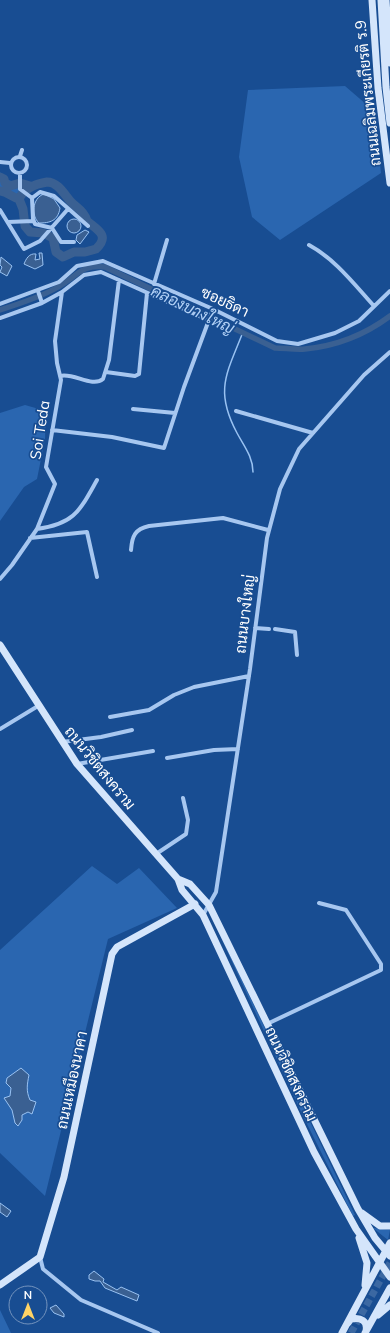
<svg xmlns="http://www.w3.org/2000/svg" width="390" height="1333" viewBox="0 0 390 1333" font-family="Mulish,Sarabun,sans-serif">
  <rect width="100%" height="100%" fill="#184d92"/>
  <path fill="#2a66b0" d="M345 86 374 111 381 173 280 240 252 217 239 157 248 90Z
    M0 172 4 179 31 186 22 194 19 199 11 197 6 192 0 193Z
    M25 405 46 411 45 439 37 479 24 487 0 521V413Z
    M92 866 117 884 139 868 177 908 108 939 45 1196 0 1153V950Z
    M211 916 355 1215 353 1216 303 1116Z
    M373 1228 390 1230 388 1240Z
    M0 1310 11 1333H0Z"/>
  <path fill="#3a6092" stroke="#99c2f2" d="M44 194 54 199 60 208C58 221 50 223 39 223 31 216 32 198 44 194Z
    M67 226a7 7 0 1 1 14 0a7 7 0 1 1-14 0Z
    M85 230 89 232 80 244 76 240 77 235Z
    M39 253H42L43 265 35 269 24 264C26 259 29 253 36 254L35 260 40 259Z
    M1 257 12 266 7 276 0 272 2 267 0 265Z
    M21 1068 29 1075C27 1085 26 1091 30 1100L36 1102 32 1114 28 1112 22 1115V1120L18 1126 15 1123 12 1110 4 1098 10 1096 11 1088 6 1083 7 1078Z
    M0 1203 11 1211 7 1217 0 1212Z
    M94 1271 104 1279 103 1282 117 1290 121 1287 139 1295 137 1301 105 1288 100 1281H95L89 1279V1275Z
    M56 1305 64 1314V1317L54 1313 50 1308Z"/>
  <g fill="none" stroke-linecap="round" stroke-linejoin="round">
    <path stroke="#99c2f2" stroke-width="1.5" d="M243 332C227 373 214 390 237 433 244 446 253 457 253 472"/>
    <path stroke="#3a6092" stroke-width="5.5" d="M0 310C19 304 41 297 58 287 77 277 80 264 105 267L275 348C284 348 296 350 305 349 336 346 366 334 390 316"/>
    <path stroke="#3a6092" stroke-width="9" d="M0 177 4 179 5 183 10 186 20 183 30 186
      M47 182C58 182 64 194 71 202 78 209 84 211 87 221 96 229 111 235 96 249L85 252H74L63 257 56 252 53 238 43 233 30 232 25 226 23 209 19 199C24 188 35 184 47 182Z
      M0 191C8 192 11 197 19 199"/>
    <path stroke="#3b68a2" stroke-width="7" stroke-dasharray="7 3.5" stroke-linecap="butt" d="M351 1333 390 1263"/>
    <path stroke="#a7c7f0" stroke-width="4" d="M20 156 22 150
      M11 165a8 8 0 1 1 16 0a8 8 0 1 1-16 0Z
      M0 162 10 163
      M20 173V189L32 198
      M0 210 24 249 40 241 68 209
      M8 222 33 221
      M74 242H61L52 228 35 224 33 219 32 198 40 192 54 196 88 226
      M309 245C335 259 354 284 374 306
      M154 284 167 240
      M38 291 42 303
      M0 304 59 282 77 266 103 261 213 309 277 341 298 344 335 333 359 321 390 291
      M0 318 42 303 62 292 84 275 101 272 208 320
      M106 372 135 376 139 374 147 293
      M60 376C73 372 92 388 103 379L109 360 119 280
      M133 409 175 413
      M236 411 313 433
      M52 430 112 437 164 448 184 387 213 309
      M37 529C75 524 80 510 97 480
      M30 538 87 532 97 577
      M131 550C132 536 135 529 149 526L223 518 268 530
      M0 579 12 565 37 529 55 484 46 467 61 380 57 363 55 341 62 292
      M255 628 269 629
      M275 629 295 632 297 655
      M110 717 149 710 174 695 194 687 249 676
      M0 729 38 706
      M62 742 101 737 132 730
      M167 758 214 750 238 749
      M77 764 153 751
      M156 854 186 834 188 820 183 798
      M203 915 216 892 250 669 267 538 280 489 299 449 364 375 390 352
      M267 1024 381 970V964L346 910 319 903
      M40 1257 43 1269 81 1300 158 1333"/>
    <path stroke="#d4e5fb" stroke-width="7" d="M372 0 378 88 390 183
      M381 0 386 87 390 123
      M386 0 390 63
      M0 645 77 764 178 879 182 890 203 915 314 1152 356 1229 390 1277
      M178 879 190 884 209 905 358 1209 375 1238 390 1256
      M362 1213 380 1226H390
      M359 1238 367 1263 365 1285
      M0 1285 40 1257 64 1177 112 954 117 947 195 904
      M378 1315 390 1305
      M348 1323 351 1319C361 1317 368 1321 366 1331
      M342 1333 390 1243
      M365 1333 390 1288"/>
  </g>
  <g text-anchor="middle" stroke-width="3.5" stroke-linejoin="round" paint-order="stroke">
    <g font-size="15" fill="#fff" stroke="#184d92">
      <text transform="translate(368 93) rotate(-96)" y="5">ถนนเฉลิมพระเกียรติ ร.9</text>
      <text transform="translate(225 302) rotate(25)" y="5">ซอยธิดา</text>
      <text transform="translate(40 430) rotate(-81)" y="5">Soi Teda</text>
      <text transform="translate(245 614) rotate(-83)" y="5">ถนนบางใหญ่</text>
      <text transform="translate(100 768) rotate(51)" y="5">ถนนวิชิตสงคราม</text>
      <text transform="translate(291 1074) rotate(65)" y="5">ถนนวิชิตสงคราม</text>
      <text transform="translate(72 1080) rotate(-78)" y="5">ถนนเหมืองนาคา</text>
    </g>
    <g font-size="16" font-style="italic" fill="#b3d2f7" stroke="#184d92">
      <text transform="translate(193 309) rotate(26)" y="6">คลองบางใหญ่</text>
    </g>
  </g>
  <g transform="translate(28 1305)"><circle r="19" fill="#184d92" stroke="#7494be"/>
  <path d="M0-3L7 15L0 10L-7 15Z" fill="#ffd365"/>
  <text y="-6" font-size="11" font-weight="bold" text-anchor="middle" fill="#ffffff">N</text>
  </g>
</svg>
